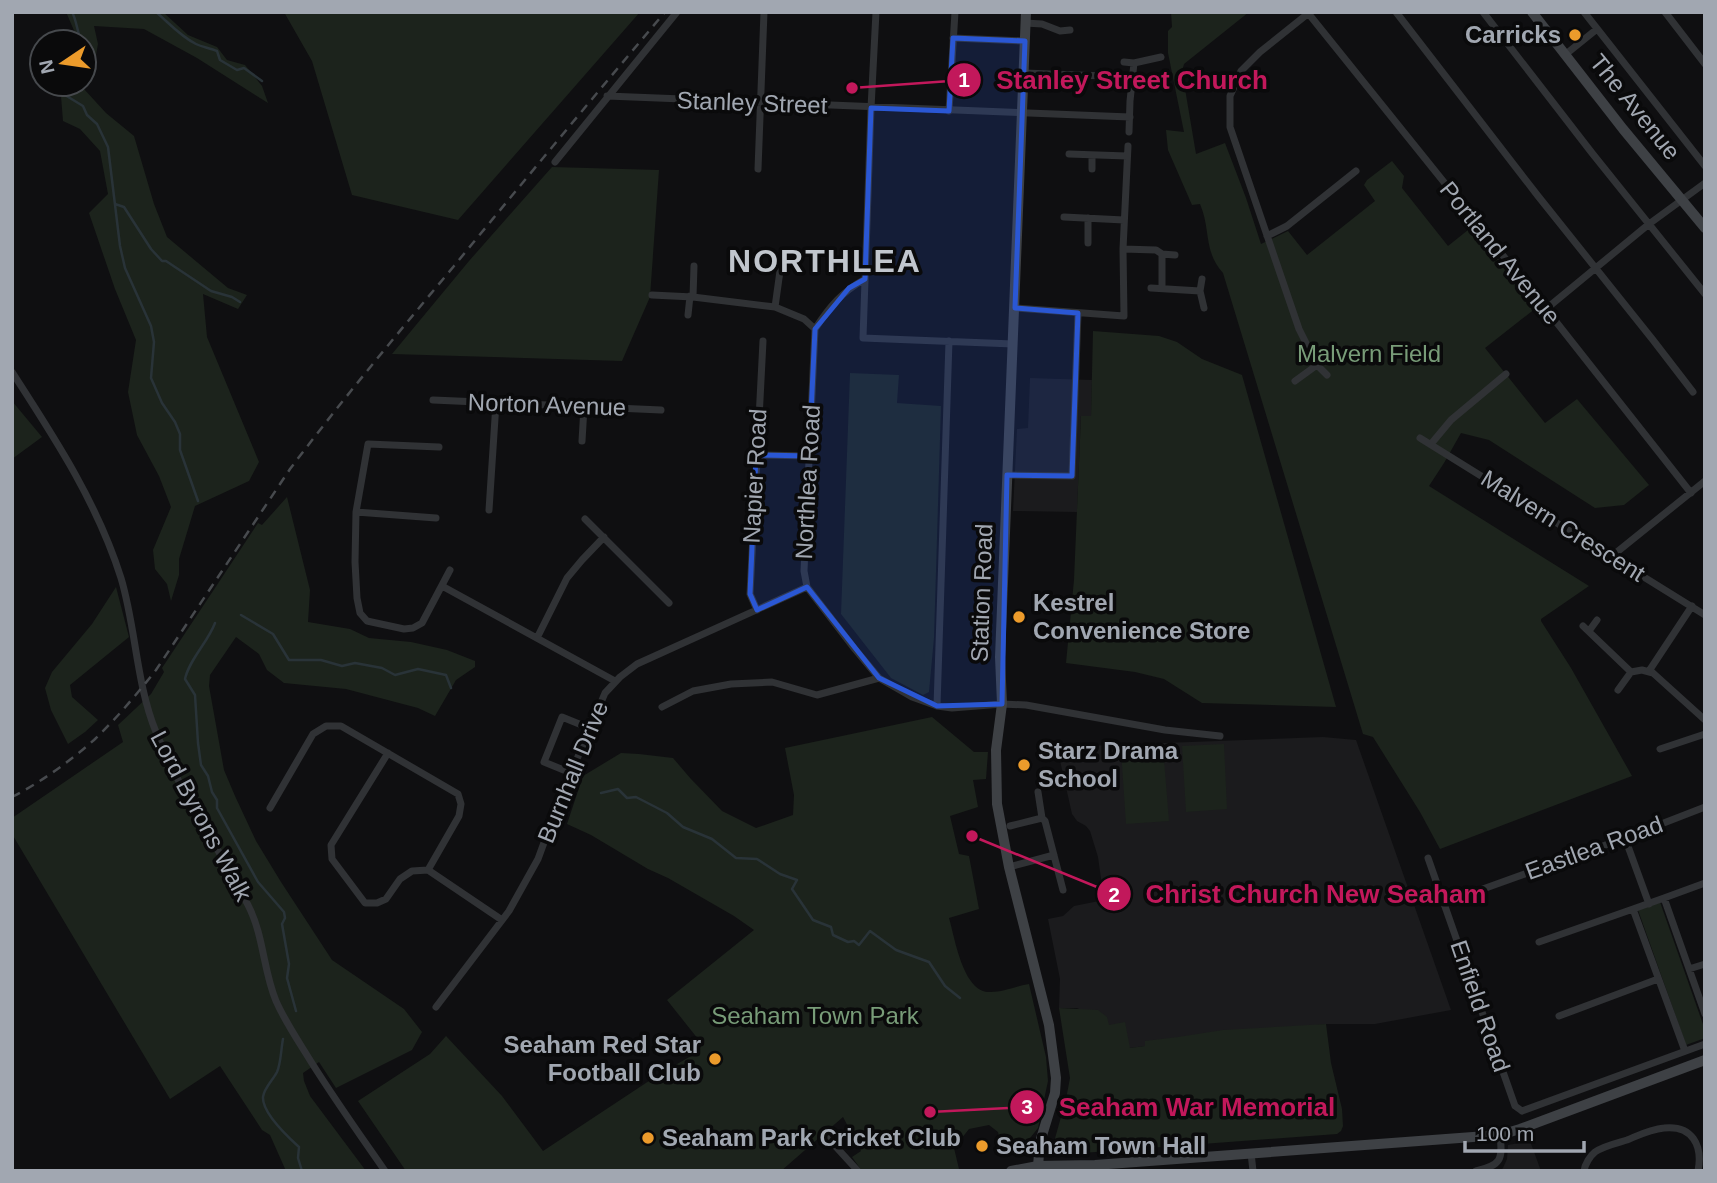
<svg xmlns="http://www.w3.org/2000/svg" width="1717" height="1183" viewBox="0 0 1717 1183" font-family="Helvetica,sans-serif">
  <rect width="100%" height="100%" fill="#0f0f11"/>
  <path fill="#1b1b1d" d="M1030 378 1092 380 1091 416H1081L1077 512 1013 511 1017 429 1028 428Z
    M1323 737 1356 740 1451 1010 1375 1024H1326L1130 1048 1108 1025 1077 1008H1059L1060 979 1048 919 1063 916 1074 906 1104 900 1098 857 1090 831 1086 826 1077 821 1072 814 1057 747Z
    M1530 1141 1541 1171H1500L1503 1168 1507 1159 1508 1145Z"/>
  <path fill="#1c231c" d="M66 12H163L188 35 217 47 227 60 245 65 262 86 268 103 197 58 144 29 94 26 98 44 95 61 84 89 106 113 134 136 154 204 167 237 228 288 247 295 238 309 203 294 207 337 259 462 249 481 195 506 179 559V575L171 601 167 584 155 569 153 550 171 507 159 476 137 435 128 392 136 340 115 289 89 213 108 194 100 151 80 129 63 121 61 96 64 84H84V42H79Z
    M284 12H640L458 220 352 195 312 61Z
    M1171 12H1249L1184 64 1182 71 1196 154 1225 143 1246 198 1261 244 1288 231 1307 255 1375 201 1364 185 1367 180 1392 161 1404 176 1402 188 1448 246 1473 226 1536 308 1485 348 1545 423 1577 399 1649 485 1624 505 1595 508 1489 440 1461 433 1444 463 1429 486 1589 586 1541 619V621L1571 668 1632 776 1440 849 1420 812 1373 737 1363 734 1223 273C1203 251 1211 229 1200 204L1192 205 1168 150 1166 130 1184 132 1168 53V31L1172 27Z
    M552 167 659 170 650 297 622 361 392 354 469 261Z
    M1093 331 1159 336 1177 342 1202 359 1242 375 1336 707 1202 703 1164 679 1135 672 1066 663 1074 580 1081 416H1091Z
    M850 373 899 375 897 403 941 406 934 638 929 692 923 695 891 678 841 614Z
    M12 401 42 437 12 459Z
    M287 497 310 590 308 622 350 629 369 638 411 642 447 650 475 661V667L456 680 435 716 418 708 346 689 284 683 267 670 259 654 236 637 210 675 209 686 224 770 235 796 256 841 281 882 332 960 404 1009 422 1032 412 1050 336 1088 319 1062 303 1073 304 1081 310 1096 366 1171H286L270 1135 262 1130 220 1066 170 1099 12 834V818L123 742 118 725 151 694 164 672 162 668 258 523 262 525Z
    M116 587 129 637 70 685 72 697 98 720 85 732 68 744 51 710 45 688 52 672 92 624Z
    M932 717 974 752H988L986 779 973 780 978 807 950 816 959 854 969 856 979 909 949 918C955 938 963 994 991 992 1003 992 1017 986 1029 984L1046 1057 1048 1081 1038 1128 1023 1147 1004 1157 998 1132 989 1125 969 1129 954 1148 959 1169 954 1171H862L852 1157 861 1151 843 1117 781 1171H406L358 1101 430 1054 446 1036 502 1096 543 1151 658 1075 698 1052 702 1044 667 1000 754 930 734 916 668 878 648 869 591 835 567 824 583 776 621 753 639 754 673 758 691 779 722 811 756 828 793 815 794 795 785 748Z
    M1224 744 1227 809 1186 812 1182 746Z
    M1163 747 1169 821 1126 824 1121 750Z
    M1660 902 1705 1030V1038L1686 1045 1638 910Z
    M1059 1008 1098 1010 1107 1017 1109 1025 1125 1022 1130 1048 1145 1046V1041L1178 1037 1223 1030 1326 1024 1331 1063 1342 1109 1343 1126 1341 1131 1337 1134 1069 1154 1062 1152 1054 1146V1142L1066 1099 1070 1078Z"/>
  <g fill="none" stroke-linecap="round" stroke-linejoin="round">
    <path stroke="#293338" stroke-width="2.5" d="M72 12C77 21 77 33 82 42
      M156 12C169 23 180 36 196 44 202 47 210 48 217 51L220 60 237 70 244 68 262 81
      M84 45V56
      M67 84 65 95 83 106 87 115 97 124 108 147 120 246 125 268 151 326 154 342 151 378 162 403 175 422 180 434V450L198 501
      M115 204 124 207 151 249 162 261H166L211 291 232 297 240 302
      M241 615 273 634 289 660H321L342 666 355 663 382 668 395 675 418 669 446 675 451 688
      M215 623C208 642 189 660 185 679L195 695 198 743 201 765 208 776 212 792 217 800V808L258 882 284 912 285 918 282 924 289 964 287 978 296 1011
      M601 793 618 789 627 798 636 797 667 813 683 827 712 839 736 858 757 859 780 874 797 880 792 889 813 920 831 927 833 935 848 942 854 941 859 945 870 931 896 950 929 962 945 986 960 998
      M283 1039C281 1049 281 1063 277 1072 273 1080 264 1088 263 1097 262 1112 288 1137 299 1147L298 1158 302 1171"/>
    <path stroke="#303235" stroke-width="7" d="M876 12 871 108 863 338 1013 344
      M1310 12 1260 52 1241 71 1230 96V127L1299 329 1317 365 1327 375
      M1396 12 1538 196 1653 340 1693 392
      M1483 12 1592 153 1705 294
      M1584 12 1705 166
      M1665 12 1705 64
      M1308 13 1546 309 1691 493
      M1025 23 1042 24 1060 31 1070 30
      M953 38 1025 41
      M1566 54 1597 29
      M1124 62 1134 63 1161 57
      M1024 73 1106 76
      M607 96 1130 117
      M949 111 955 12
      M1129 132 1130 101 1134 63
      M1069 154 1127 156
      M555 162 677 12
      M758 169 764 12
      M1092 169V155
      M1064 217 1124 220
      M1267 236 1287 226 1356 171
      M1088 243V218
      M1123 249 1156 250 1162 254V288
      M1162 254 1175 255
      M865 279C842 292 830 306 815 329L804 571 807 587 854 648 879 678 912 697 937 706 952 708 1002 704 1026 705 1165 730 1220 736
      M1202 279 1200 291 1204 308
      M1151 288 1200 291
      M652 295 693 297 775 307 804 319 815 329
      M693 297 694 266
      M775 307 780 271
      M1015 308 1124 316 1123 249 1128 146
      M1546 309 1649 224 1705 183
      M688 315 690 296
      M12 372C54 437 97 502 121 578 136 628 136 683 156 732 180 793 219 847 248 905 264 936 263 970 276 1001 284 1019 295 1036 305 1052 330 1093 358 1132 385 1171
      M1295 381 1317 365
      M433 400 661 410
      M1420 438 1705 615
      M582 441 584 407
      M1431 444 1451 420 1506 374
      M439 447 368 444 356 512 355 562 357 598 360 613 367 621 404 629 413 628 422 623 450 570
      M756 455 809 456
      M1007 475 1072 476 1078 313
      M489 510 496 403
      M356 512 436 518
      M585 519 669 603
      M1612 556 1705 481
      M442 586 615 681
      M757 610 750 594 763 341
      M1583 626 1631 672 1642 670 1653 673 1705 720
      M1589 631 1597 620
      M537 638 567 578 582 560 604 537
      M1649 671 1692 606
      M1618 690 1631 672
      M937 706 949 341
      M662 707 693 691 731 684 772 682 817 695 879 678
      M1660 749 1705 734
      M388 753 331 845 332 859 365 903H377L386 899 400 879 412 871 428 870 502 920
      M571 773 544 762 562 717 589 728
      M270 808 313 734 326 726H341L458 794 461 804 459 816 428 870
      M1042 818 1045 821 1063 890
      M1010 826 1042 818 1038 792
      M1625 838 1649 904
      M1428 858 1515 1106 1522 1111
      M1009 867 1054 855
      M1664 898 1705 883
      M1444 903 1625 838 1705 807
      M1539 942 1633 909
      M1689 969 1705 964
      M436 1007 509 911 538 859 560 799 605 693 620 677 637 664 807 587
      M1559 1016 1658 979
      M1685 1051 1633 909 1664 898 1705 1014
      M1522 1111 1705 1044
      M826 1136 858 1171
      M1251 1153 1253 1171
      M1476 1171C1501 1165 1503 1160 1500 1135
      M1584 1171C1585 1164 1590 1156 1595 1152 1603 1146 1617 1143 1627 1140 1639 1135 1651 1129 1664 1128 1692 1125 1703 1145 1698 1171"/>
    <path stroke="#3e4145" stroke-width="10" d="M1026 12 1000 657 1002 704 996 750 997 804 1009 867 1049 1025 1056 1078 1055 1093 1040 1142 1038 1166
      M1532 12 1623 129 1705 228
      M1011 1171 1038 1166 1095 1165 1500 1135 1520 1129 1705 1060"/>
    <path stroke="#474a4e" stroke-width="2.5" stroke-dasharray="9 7" stroke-linecap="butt" d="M12 797C41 782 69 762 94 740 116 719 137 694 156 670L290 469C342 400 398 333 454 266 524 181 594 96 665 12"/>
  </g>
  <path fill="#2a57d4" fill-opacity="0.2" stroke="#2a57d4" stroke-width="5" stroke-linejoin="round" d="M953 38 1025 41 1015 308 1078 313 1072 476 1007 475 1002 704 937 706 879 678 807 587 757 610 750 594 756 455 809 456 815 329 849 288 865 279 871 108 949 111Z"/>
  <g fill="#ec9b2b" stroke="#0a0a0b" stroke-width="2.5">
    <circle cx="1575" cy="35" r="7"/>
    <circle cx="1019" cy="617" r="7"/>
    <circle cx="1024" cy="765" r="7"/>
    <circle cx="715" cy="1059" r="7"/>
    <circle cx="648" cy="1138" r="7"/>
    <circle cx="982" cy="1146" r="7"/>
  </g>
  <g text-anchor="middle" stroke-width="7" stroke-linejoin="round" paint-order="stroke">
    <g font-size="24" font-weight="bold" fill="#a1a7b1" stroke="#0a0a0b" text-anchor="start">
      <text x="1561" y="43" text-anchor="end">Carricks</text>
      <text x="1033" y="611">Kestrel<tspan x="1033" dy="28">Convenience Store</tspan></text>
      <text x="1038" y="759">Starz Drama<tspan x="1038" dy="28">School</tspan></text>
      <text x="701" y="1053" text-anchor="end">Seaham Red Star<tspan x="701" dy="28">Football Club</tspan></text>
      <text x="662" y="1146">Seaham Park Cricket Club</text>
      <text x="996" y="1154">Seaham Town Hall</text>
    </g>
    <g font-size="24" fill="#a1a7b1" stroke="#0a0a0b">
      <text transform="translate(752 103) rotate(2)" y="8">Stanley Street</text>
      <text transform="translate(1635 107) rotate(51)" y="8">The Avenue</text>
      <text transform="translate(1500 253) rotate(51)" y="8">Portland Avenue</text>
      <text transform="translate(547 405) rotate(2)" y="8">Norton Avenue</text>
      <text transform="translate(755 476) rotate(-87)" y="8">Napier Road</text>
      <text transform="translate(808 482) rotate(-87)" y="8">Northlea Road</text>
      <text transform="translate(1563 526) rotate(32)" y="8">Malvern Crescent</text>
      <text transform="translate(982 593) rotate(-88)" y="8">Station Road</text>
      <text transform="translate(573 772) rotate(-68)" y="8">Burnhall Drive</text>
      <text transform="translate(201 816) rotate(62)" y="8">Lord Byrons Walk</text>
      <text transform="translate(1594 848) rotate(-20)" y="8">Eastlea Road</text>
      <text transform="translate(1480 1006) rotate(71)" y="8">Enfield Road</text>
    </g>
    <g font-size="24" fill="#789c78" stroke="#0a0a0b">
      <text x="1369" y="362">Malvern Field</text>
      <text x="815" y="1024">Seaham Town Park</text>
    </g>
    <g font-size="32" font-weight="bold" letter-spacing="2" fill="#c1c6cd" stroke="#0a0a0b">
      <text x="825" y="272">NORTHLEA</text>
    </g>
  </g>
  <path fill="none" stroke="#c2185b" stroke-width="2.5" d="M852 88L964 80M972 836L1114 894M930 1112L1027 1107"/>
  <g fill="#c2185b" stroke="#0a0a0b" stroke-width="2.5">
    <circle cx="852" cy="88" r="7"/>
    <circle cx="972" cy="836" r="7"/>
    <circle cx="930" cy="1112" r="7"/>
    <circle cx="964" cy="80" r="18"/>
    <circle cx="1114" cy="894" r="18"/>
    <circle cx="1027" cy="1107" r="18"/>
  </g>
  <g font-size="21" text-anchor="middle" font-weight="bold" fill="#fff">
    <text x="964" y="87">1</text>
    <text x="1114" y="902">2</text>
    <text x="1027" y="1114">3</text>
  </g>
  <g font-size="26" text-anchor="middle" font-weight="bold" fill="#c2185b" stroke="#0a0a0b" stroke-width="7" stroke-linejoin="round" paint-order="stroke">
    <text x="1132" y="89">Stanley Street Church</text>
    <text x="1316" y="903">Christ Church New Seaham</text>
    <text x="1197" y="1116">Seaham War Memorial</text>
  </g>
  <rect width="1717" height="1183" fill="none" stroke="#a1a7b1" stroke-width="28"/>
  <g transform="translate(63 63) rotate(257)"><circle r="33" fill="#0a0a0b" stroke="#46494d" stroke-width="2"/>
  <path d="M0-5L12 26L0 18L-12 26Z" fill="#ec9b2b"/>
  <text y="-10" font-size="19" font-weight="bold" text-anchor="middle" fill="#a1a7b1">N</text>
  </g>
  <path d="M1465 1141v10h119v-10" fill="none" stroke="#a1a7b1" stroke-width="3.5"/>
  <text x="1476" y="1141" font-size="21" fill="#a1a7b1" stroke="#0a0a0b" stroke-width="5" paint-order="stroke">100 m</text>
</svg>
